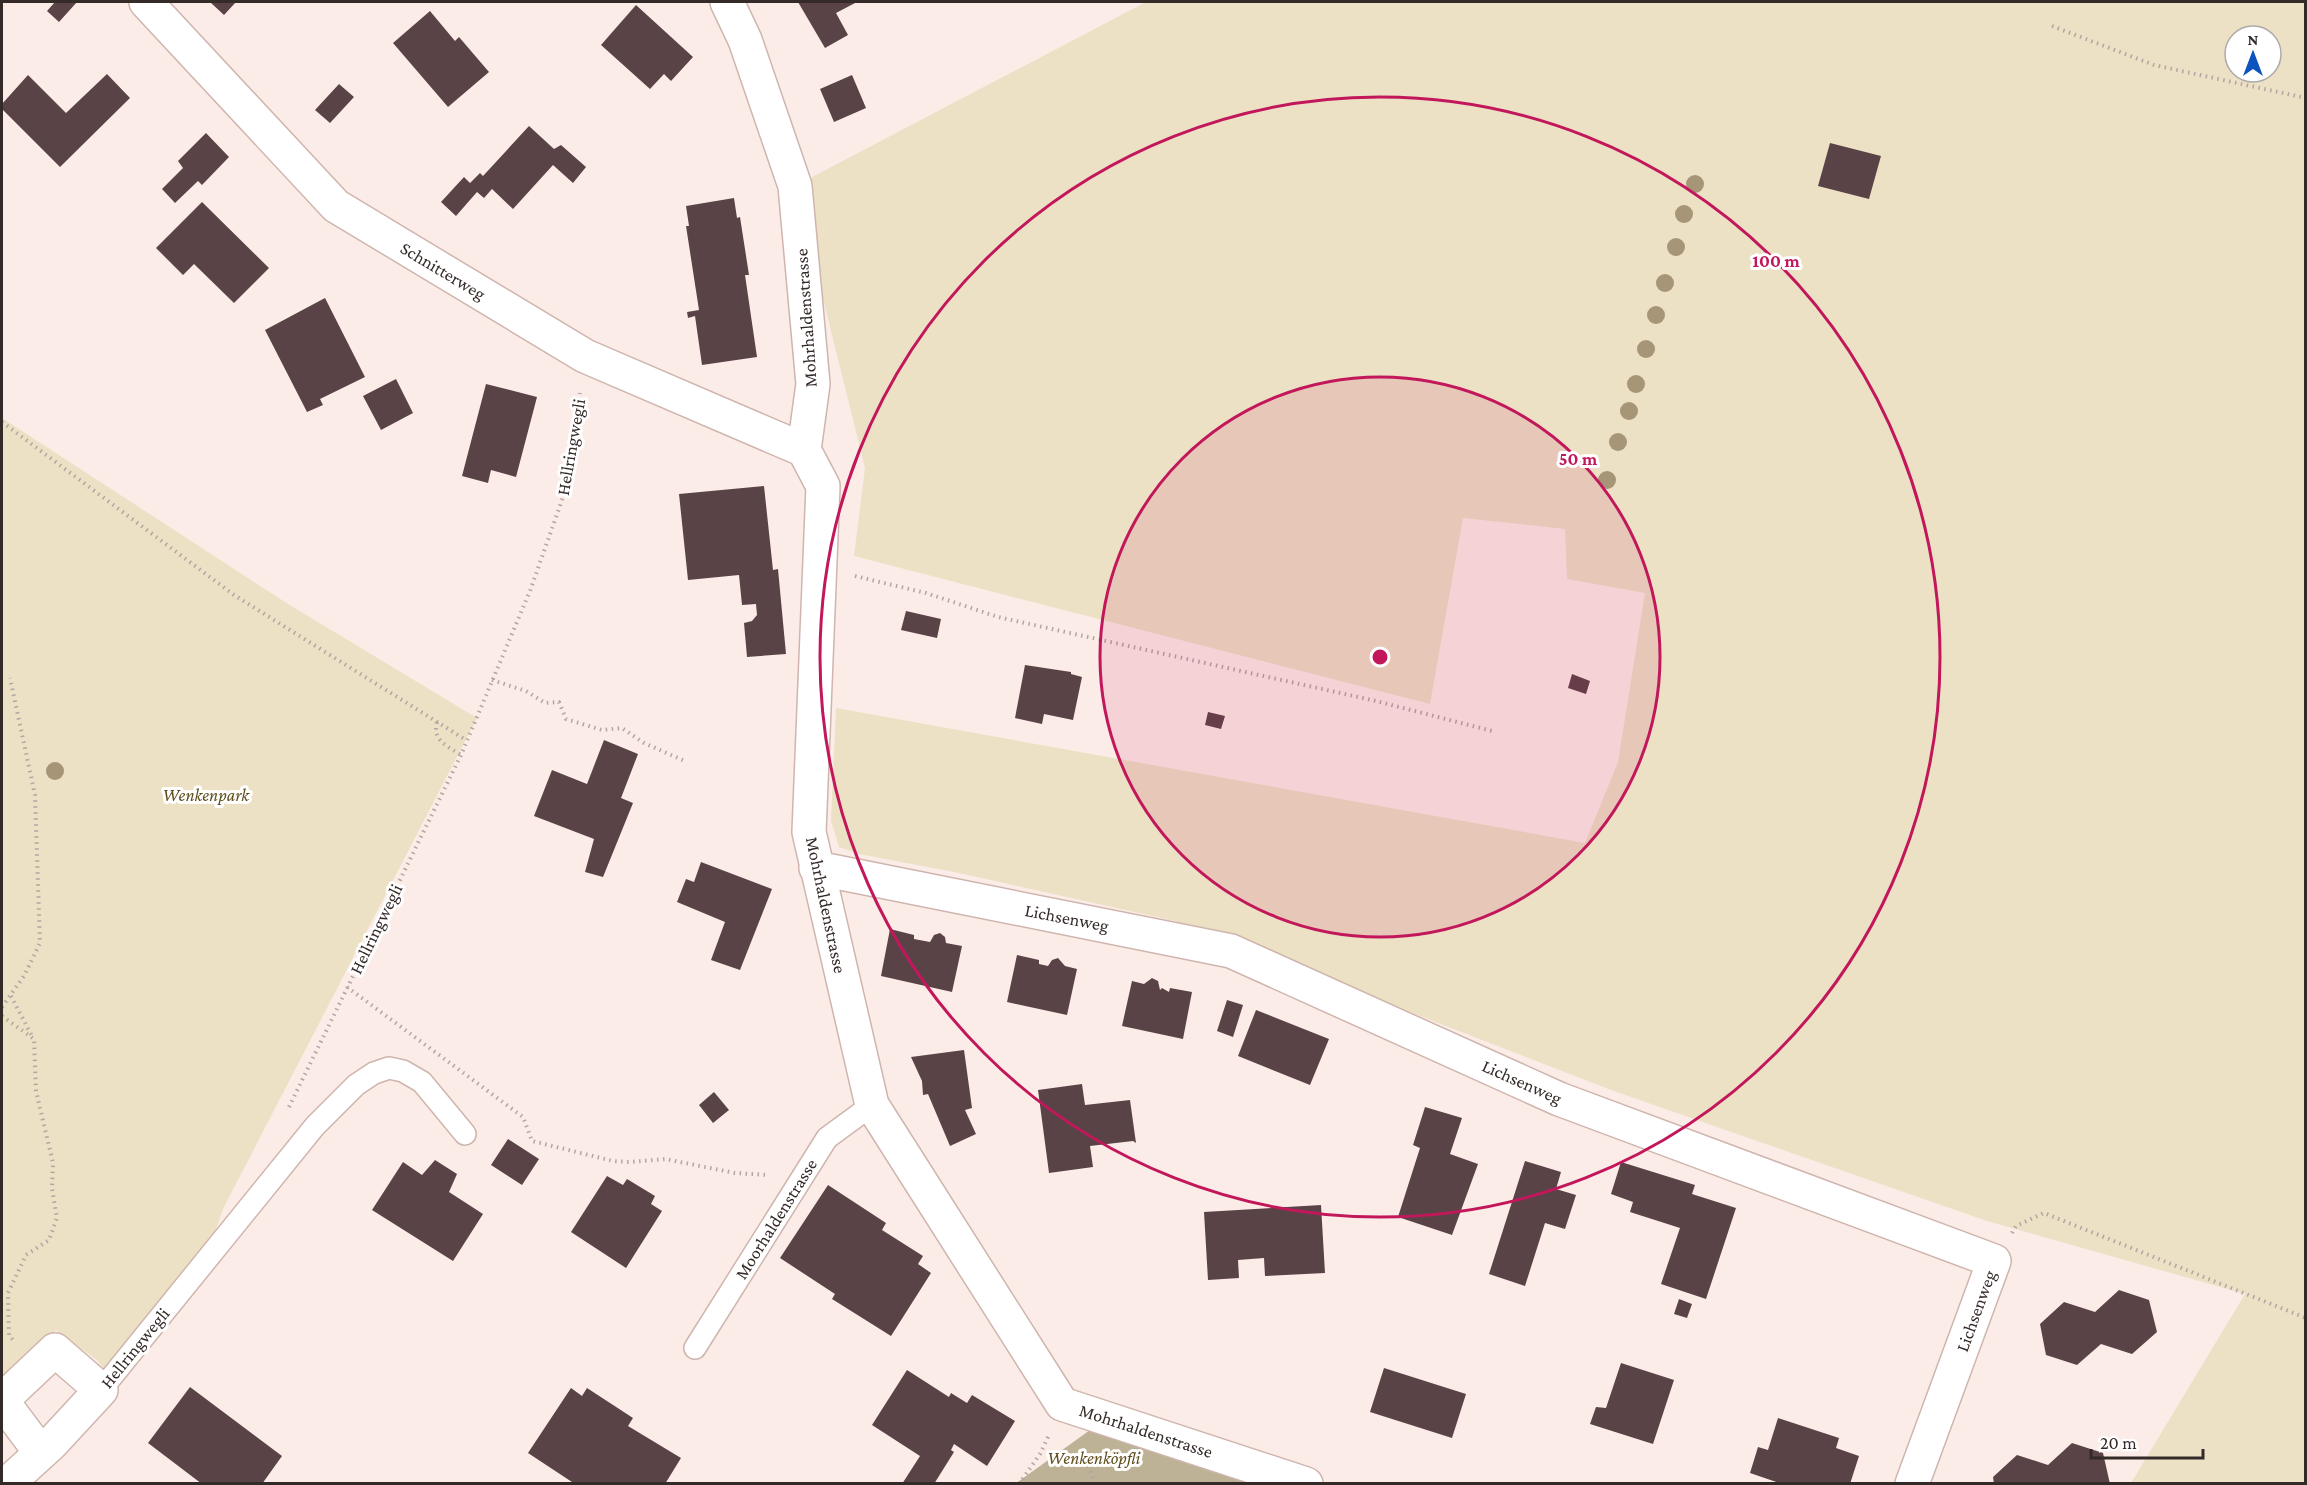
<svg xmlns="http://www.w3.org/2000/svg" width="2307" height="1485" viewBox="0 0 2307 1485" font-family="'Crimson Pro',serif">
  <rect width="100%" height="100%" fill="#fcece7"/>
  <path fill="#ece1c5" fill-rule="evenodd" d="M1146 2H2305V1483H2131L2245 1294 1987 1221 1611 1090 1175 921 959 873 859 854 839 847 831 821 836 708 1585 843 1618 762 1645 593 1567 579 1565 529 1463 518 1430 704 854 556 865 468 795 186ZM2235 36H2271V72H2235Z
    M2 418 288 604 477 718 223 1209 197 1284 117 1386 97 1360 56 1330 2 1376Z"/>
  <path fill="#bdb296" d="M1090 1430 1251 1483 1015 1484Z"/>
  <path fill="#5a4347" d="M55 2H77L59 22 47 11Z
    M210 2H236L224 15Z
    M798 2H857L836 13 848 35 825 48Z
    M636 5 693 57 671 81 664 74 650 89 601 45Z
    M430 11 455 41 459 37 489 72 448 107 393 43Z
    M107 74 130 98 60 167 2 109V104L28 75 66 113Z
    M852 75 866 108 834 122 820 89Z
    M339 84 354 97 330 123 315 110Z
    M529 126 554 149 561 145 586 167 573 183 553 165 513 209 492 189 484 198 477 192 456 216 441 202 464 177 470 183 480 173 483 176Z
    M206 133 229 157 202 185 198 181 175 203 162 189 183 168 178 161Z
    M1830 143 1881 156 1869 199 1818 186Z
    M734 198 737 218 740 217 749 275H745L757 357 702 365 695 316 688 318 687 312 699 310 686 226H689L686 206Z
    M202 202 269 268 234 303 194 264 183 275 156 248Z
    M325 298 365 377 320 399 323 405 307 412 265 330Z
    M396 379 413 413 381 430 363 396Z
    M486 384 537 397 516 477 491 470 488 483 462 476Z
    M764 486 773 570 778 569 786 654 747 657 744 623 752 621 757 615 756 604 742 605 739 575 688 580 679 494Z
    M906 611 941 619 937 638 901 630Z
    M1025 665 1071 672V674L1082 677 1073 720 1044 714 1042 724 1015 718Z
    M1572 674 1590 681 1586 694 1568 688Z
    M1208 712 1225 716 1221 729 1205 725Z
    M604 740 638 754 621 798 633 803 603 877 585 872 594 839 534 816 552 770 587 784Z
    M701 862 772 889 740 970 711 960 725 922 677 902 686 879 694 882Z
    M890 929 914 935V939L930 942 934 935 940 933 945 937 946 943 962 946 952 992 881 976Z
    M1017 955 1039 960V964L1048 966 1052 960 1058 958 1065 966 1077 969 1067 1015 1007 1002Z
    M1152 978 1158 981 1160 990 1162 988 1169 992 1170 988 1192 992 1183 1039 1122 1026 1132 981 1144 984Z
    M1227 1000 1243 1005 1233 1037 1217 1031Z
    M1256 1010 1329 1039 1310 1085 1238 1056Z
    M964 1050 972 1108 965 1110 976 1134 950 1146 928 1094 923 1095 922 1081 911 1057Z
    M1082 1084 1085 1105 1130 1100 1136 1143 1133 1141 1090 1146 1093 1167 1049 1173 1038 1090Z
    M714 1092 729 1110 713 1123 699 1105Z
    M1425 1107 1462 1118 1450 1154 1478 1164 1452 1235 1398 1217 1420 1148 1413 1145Z
    M508 1139 539 1159 522 1185 491 1165Z
    M435 1160 457 1174 449 1192 483 1214 453 1261 372 1210 403 1162 422 1175Z
    M1525 1161 1561 1172 1556 1189 1576 1195 1565 1229 1545 1223 1525 1286 1489 1274Z
    M1621 1162 1695 1185 1692 1194 1736 1208 1706 1299 1661 1284 1680 1228 1630 1212 1633 1202 1611 1194Z
    M607 1176 623 1185 627 1179 655 1196 651 1204 662 1211 626 1268 571 1232Z
    M828 1185 886 1223 882 1230 923 1256 918 1264 931 1273 891 1336 832 1299 835 1294 780 1258Z
    M1321 1205 1325 1273 1265 1276 1264 1258 1238 1260 1239 1278 1208 1280 1204 1212Z
    M2119 1290 2149 1300 2157 1332 2132 1354 2101 1344 2077 1365 2046 1355 2040 1324 2064 1302 2095 1312Z
    M1679 1299 1692 1304 1687 1318 1674 1314Z
    M1621 1363 1674 1380 1653 1444 1590 1424 1596 1407 1606 1408Z
    M1384 1368 1466 1394 1452 1438 1370 1412Z
    M907 1370 949 1397 951 1393 967 1403 972 1395 1015 1421 987 1466 954 1444 951 1450 954 1452 934 1484H902L920 1456 872 1425Z
    M190 1387 282 1456 262 1484H202L148 1443Z
    M571 1388 582 1396 587 1388 633 1418 628 1426 681 1458 665 1484H575L528 1453Z
    M1778 1418 1839 1438 1836 1448 1859 1456 1850 1484H1782L1750 1473 1758 1447 1768 1450Z
    M2072 1443 2103 1453 2110 1484H1994L1993 1477 2017 1455 2048 1465Z"/>
  <g fill="none" stroke-linecap="round" stroke-linejoin="round">
    <defs>
      <path id="service" d="M695 1348 827 1138 872 1105
        M101 1390 315 1126 356 1085 374 1073 389 1068 403 1071 422 1082 465 1134"/>
      <path id="minor" d="M146 2 336 206 585 356 804 450
        M727 2 745 40 795 186 813 384 804 450 823 486 809 832 872 1105 1062 1404 1306 1484
        M816 868 1231 951 1559 1099 1994 1261 1912 1484
        M2 1400 55 1350 101 1390 51 1444 7 1484
        M2 1401 41 1453"/>
    </defs>
    <use href="#service" stroke="#cfb5ae" stroke-width="24"/>
    <use href="#minor" stroke="#cfb5ae" stroke-width="36"/>
    <path stroke="#b3a5a1" stroke-width="4" stroke-dasharray="1.5 4.5" stroke-linecap="butt" d="M2052 26 2154 65 2306 98
      M2 422 234 595 466 740
      M855 576 926 593 998 617 1376 701 1492 731
      M492 680 526 691 545 703 559 702 566 719 602 730 622 728 644 743 687 762
      M437 722C432 740 447 746 461 755
      M347 987 523 1117 532 1141 613 1161 629 1162 665 1159 735 1173 768 1175
      M11 996 33 1038
      M2 1007 24 976 40 943 35 795 10 678
      M2 1016 34 1039 36 1091 53 1163 52 1189 57 1218 49 1240 26 1255 8 1293 9 1335 13 1340
      M289 1107 461 755 530 591 568 483 580 393
      M2012 1233 2016 1226 2044 1213 2306 1318
      M1081 1449 1095 1484
      M1019 1484 1040 1454 1049 1435"/>
    <use href="#service" stroke="#fff" stroke-width="21"/>
    <use href="#minor" stroke="#fff" stroke-width="33"/>
  </g>
  <g fill="#a69577">
    <circle cx="1695" cy="184" r="9"/>
    <circle cx="1684" cy="214" r="9"/>
    <circle cx="1676" cy="247" r="9"/>
    <circle cx="1665" cy="283" r="9"/>
    <circle cx="1656" cy="315" r="9"/>
    <circle cx="1646" cy="349" r="9"/>
    <circle cx="1636" cy="384" r="9"/>
    <circle cx="1629" cy="411" r="9"/>
    <circle cx="1618" cy="442" r="9"/>
    <circle cx="1607" cy="480" r="9"/>
    <circle cx="55" cy="771" r="9"/>
  </g>
  <circle cx="1380" cy="657" r="280" fill="#c2185b" fill-opacity=".12"/>
  <g fill="none" stroke="#c2185b" stroke-width="3">
    <circle cx="1380" cy="657" r="280"/>
    <circle cx="1380" cy="657" r="560"/>
  </g>
  <g text-anchor="middle" stroke-width="6" stroke-linejoin="round" paint-order="stroke">
    <g font-size="18" fill="#342a28" stroke="#fff">
      <text transform="translate(443 271) rotate(31)" y="6">Schnitterweg</text>
      <text transform="translate(806 318) rotate(-94)" y="6">Mohrhaldenstrasse</text>
      <text transform="translate(571 447) rotate(-80)" y="6">Hellringwegli</text>
      <text transform="translate(826 905) rotate(78)" y="6">Mohrhaldenstrasse</text>
      <text transform="translate(1067 918) rotate(11)" y="6">Lichsenweg</text>
      <text transform="translate(376 929) rotate(-64)" y="6">Hellringwegli</text>
      <text transform="translate(1522 1082) rotate(24)" y="6">Lichsenweg</text>
      <text transform="translate(776 1219) rotate(-58)" y="6">Moorhaldenstrasse</text>
      <text transform="translate(1976 1311) rotate(-70)" y="6">Lichsenweg</text>
      <text transform="translate(135 1348) rotate(-51)" y="6">Hellringwegli</text>
      <text transform="translate(1146 1431) rotate(18)" y="6">Mohrhaldenstrasse</text>
    </g>
    <g font-size="18" font-style="italic" fill="#5f4e1c" stroke="#fff">
      <text x="206" y="801">Wenkenpark</text>
      <text x="1094" y="1464">Wenkenköpfli</text>
    </g>
  </g>
  <circle cx="1380" cy="657" r="9" fill="#c2185b" stroke="#fff" stroke-width="3"/>
  <g font-size="18" text-anchor="middle" font-weight="bold" fill="#c2185b" stroke="#fff" stroke-width="6" stroke-linejoin="round" paint-order="stroke">
    <text x="1776" y="267">100 m</text>
    <text x="1578" y="465">50 m</text>
  </g>
  <rect width="2307" height="1485" fill="none" stroke="#342a28" stroke-width="6"/>
  <g transform="translate(2253 54)"><circle r="28" fill="#ffffff" stroke="#aeaaa9" stroke-width="1.5"/>
  <path d="M0-4.5L10 22L0 15L-10 22Z" fill="#0c53bd"/>
  <text y="-9" font-size="16" font-weight="bold" text-anchor="middle" fill="#342a28">N</text>
  </g>
  <path d="M2091 1449v9h112v-9" fill="none" stroke="#342a28" stroke-width="3"/>
  <text x="2100" y="1449" font-size="18" fill="#342a28" stroke="#ffffff" stroke-width="4.5" paint-order="stroke">20 m</text>
</svg>
